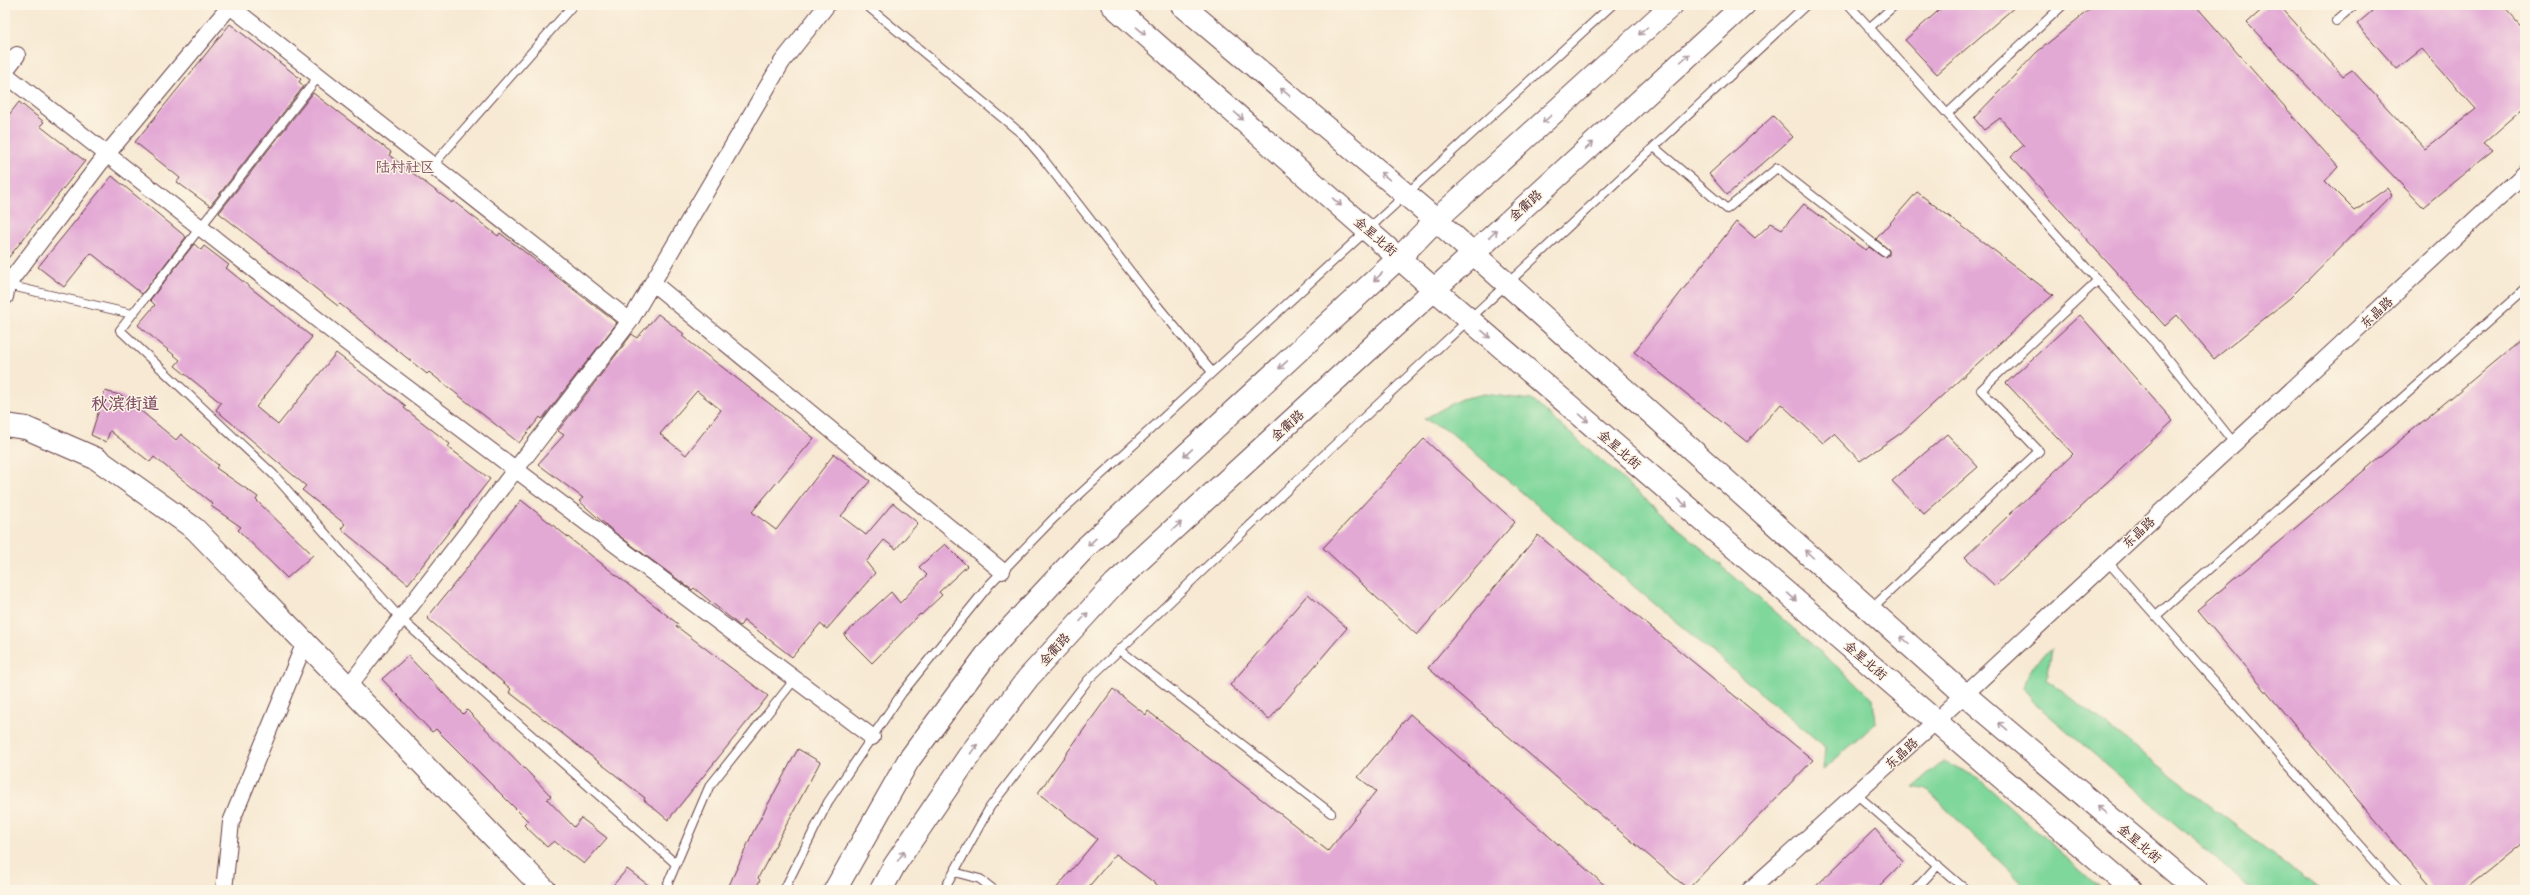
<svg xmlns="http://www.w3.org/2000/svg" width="2530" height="895" viewBox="0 0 2530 895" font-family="'Playpen Sans','LXGW WenKai TC',sans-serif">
  <rect width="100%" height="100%" fill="#fcf5e5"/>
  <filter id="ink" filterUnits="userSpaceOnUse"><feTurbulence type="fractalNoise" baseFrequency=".025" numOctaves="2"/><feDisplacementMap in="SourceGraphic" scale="8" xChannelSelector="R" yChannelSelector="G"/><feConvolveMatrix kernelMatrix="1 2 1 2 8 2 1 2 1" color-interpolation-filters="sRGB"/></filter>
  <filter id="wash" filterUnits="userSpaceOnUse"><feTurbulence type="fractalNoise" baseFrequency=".012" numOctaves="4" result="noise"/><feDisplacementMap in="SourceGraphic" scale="16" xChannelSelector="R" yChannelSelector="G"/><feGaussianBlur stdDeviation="0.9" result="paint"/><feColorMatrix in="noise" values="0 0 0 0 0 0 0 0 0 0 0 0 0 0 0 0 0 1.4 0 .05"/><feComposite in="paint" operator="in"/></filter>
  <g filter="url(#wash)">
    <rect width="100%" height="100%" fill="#f7e9d3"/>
    <path fill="#80d79b" stroke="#657b63" d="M1484 394 1532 400 1873 698 1875 724 1823 770 1825 747 1450 432 1424 419 1461 399Z
      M2051 649 2046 679 2319 890H2252L2038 706 2023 688 2032 666Z
      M1944 761 1978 778 2102 890H2029L1927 790 1913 787Z"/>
    <g id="blocks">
      <path fill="#e3a9d5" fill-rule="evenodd" d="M1945 5H2017L1937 74 1905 40Z
        M2095 5H2195L2338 167 2325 181 2355 211 2387 188 2392 195 2290 298 2214 359 2177 315 2165 326 2011 156 2024 145 2000 118 1984 130 1974 118 2037 52Z
        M2267 5H2279L2343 76 2352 70 2425 149 2476 109 2422 49 2397 69 2357 24 2379 5H2502L2525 31V107L2484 143 2493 150 2423 207 2247 23Z
        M230 24 301 79 299 82 304 86 210 206 177 182 180 178 135 142Z
        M313 93 391 152 389 155 452 203 453 201 498 236 500 233 617 323 542 419 540 417 519 443 429 372 427 374 340 304 338 306 219 213Z
        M19 102 44 122 40 126 85 161 5 262V120Z
        M1773 116 1793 137 1727 195 1709 174Z
        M112 176 186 237 142 294 91 253 64 287 38 267Z
        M1917 192 2053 295 1901 433 1860 461 1834 434 1823 443 1781 404 1747 442 1634 352 1736 222 1755 238 1771 223 1782 229 1804 204 1866 250 1869 247 1881 256 1886 257 1889 255V250L1876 239Z
        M194 244 201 250 204 246 229 265 226 268 312 337 256 407 278 425 336 353 406 406 404 408 450 444 448 447 490 479 408 584 341 529 345 524 302 490 306 486 216 410 221 403 175 366 180 360 138 325 155 305 150 300Z
        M658 314 684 334 682 336 814 438 752 512 776 530 834 454 870 481 841 516 866 535 893 503 918 523 896 549 884 540 866 562 875 573 827 629 820 624 792 657 744 620 740 626 694 588 692 590 614 532 579 501 583 498 538 464 564 435 558 431 632 334 637 338ZM697 391 721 410 686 455 660 434Z
        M2080 315 2173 421 1995 586 1965 557 2073 454 2006 383Z
        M2525 336V840L2463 890H2434L2197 610Z
        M105 391 123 396 176 440 181 434 218 465 216 468 258 497 256 500 313 555 287 578 238 530 241 527 211 506 213 504 154 457 150 462 110 431 106 442 91 435Z
        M1947 434 1978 467 1924 514 1892 481Z
        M1424 439 1515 522 1417 635 1323 548Z
        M521 500 678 624 676 626 768 696 668 820 644 800 645 798 509 692 511 689 427 618Z
        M1538 535 1813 760 1688 889 1428 668Z
        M945 544 967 566 939 592 942 595 921 615 920 614 872 663 844 635 891 592 900 603 927 575 919 567Z
        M1308 594 1347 628 1269 720 1230 685Z
        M408 656 463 714 467 710 529 773 551 796 547 799 574 827 581 818 607 838 584 864 554 841 547 847 524 825 528 821 436 729 432 732 382 679Z
        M1113 689 1146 715 1148 711 1328 851 1376 791 1358 777 1410 714 1610 890H1164L1116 854 1086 890H1055L1097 839 1038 793Z
        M798 749 820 762 758 878 760 880 755 890H727L753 832Z
        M1875 829 1903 862 1875 890H1812Z
        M627 869 655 890H609Z"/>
    </g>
  </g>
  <g filter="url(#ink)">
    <use href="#blocks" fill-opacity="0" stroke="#643d44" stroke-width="1"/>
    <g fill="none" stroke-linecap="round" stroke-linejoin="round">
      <defs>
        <path id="lane" d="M866 5 1023 135 1041 156 1147 293 1212 372
          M1849 5 2157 346 2234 443
          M2336 21 2354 5
          M1869 28 1895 5
          M319 76 120 330 274 475 401 619 676 864
          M1948 113 2063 5
          M1654 147 1727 209 1777 168 1884 252
          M432 166 573 5
          M7 285 132 314
          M2107 561 2399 890
          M1871 609 2039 451 1981 390 2098 280
          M2156 616 2525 289
          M1120 650 1331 813
          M1856 794 1966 890
          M954 872 980 879 994 890
          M665 890 709 787 795 679
          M784 890 828 802 902 693 990 584 1054 518 1612 5
          M944 890 990 807 1088 680 1329 450 1806 5
          M1915 890 1938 865"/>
        <path id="street" d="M5 71 17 55
          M5 74 346 342 872 737
          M653 283 1002 571
          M5 297 7 285 107 154 230 6 630 321
          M348 687 630 321 782 62 827 5
          M224 890 231 822 305 642
          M1750 890 1936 721 2525 173"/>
        <path id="secondary" d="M1112 5 1435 290 2132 890
          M1182 5 1436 220 1964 694 2196 890
          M5 425 26 428 97 459 195 529 545 890"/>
        <path id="primary" d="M835 890 908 761 990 650 1084 549 1400 257 1436 220 1672 5
          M881 890 894 866 968 757 1028 678 1115 583 1744 5"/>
      </defs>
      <use href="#lane" stroke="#643d44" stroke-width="10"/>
      <use href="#street" stroke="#643d44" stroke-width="18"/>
      <use href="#secondary" stroke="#643d44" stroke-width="24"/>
      <use href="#primary" stroke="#643d44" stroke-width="24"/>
      <use href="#lane" stroke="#fff" stroke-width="8"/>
      <use href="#street" stroke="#fff" stroke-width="16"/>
      <use href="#secondary" stroke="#fff" stroke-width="22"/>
      <use href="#primary" stroke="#fff" stroke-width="22"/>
    </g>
    <defs><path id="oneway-shaft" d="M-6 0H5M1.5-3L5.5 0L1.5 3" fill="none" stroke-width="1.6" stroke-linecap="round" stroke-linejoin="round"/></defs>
    <g stroke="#ae9aa0">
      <use href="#oneway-shaft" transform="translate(1141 31) rotate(41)"/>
      <use href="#oneway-shaft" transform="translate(1643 31) rotate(138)"/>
      <use href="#oneway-shaft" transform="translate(1685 58) rotate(-42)"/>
      <use href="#oneway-shaft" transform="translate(1285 92) rotate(-140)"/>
      <use href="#oneway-shaft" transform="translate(1239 116) rotate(41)"/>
      <use href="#oneway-shaft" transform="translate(1547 119) rotate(138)"/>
      <use href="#oneway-shaft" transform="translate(1589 146) rotate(-42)"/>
      <use href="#oneway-shaft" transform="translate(1385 176) rotate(-140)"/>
      <use href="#oneway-shaft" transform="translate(1337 202) rotate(41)"/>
      <use href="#oneway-shaft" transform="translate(1493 234) rotate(-42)"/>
      <use href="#oneway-shaft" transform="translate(1378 277) rotate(137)"/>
      <use href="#oneway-shaft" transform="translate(1486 334) rotate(41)"/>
      <use href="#oneway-shaft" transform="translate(1283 365) rotate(137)"/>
      <use href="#oneway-shaft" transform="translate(1584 418) rotate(41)"/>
      <use href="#oneway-shaft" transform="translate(1188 453) rotate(137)"/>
      <use href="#oneway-shaft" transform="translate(1683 503) rotate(41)"/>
      <use href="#oneway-shaft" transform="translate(1177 526) rotate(-42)"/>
      <use href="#oneway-shaft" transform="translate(1092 542) rotate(137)"/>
      <use href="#oneway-shaft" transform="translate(1809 554) rotate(-138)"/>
      <use href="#oneway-shaft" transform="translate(1792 597) rotate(41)"/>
      <use href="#oneway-shaft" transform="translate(1084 617) rotate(-48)"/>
      <use href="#oneway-shaft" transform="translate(1905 640) rotate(-138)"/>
      <use href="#oneway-shaft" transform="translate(2003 726) rotate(-140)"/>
      <use href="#oneway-shaft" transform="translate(974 749) rotate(-53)"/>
      <use href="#oneway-shaft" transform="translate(2102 810) rotate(-140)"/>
      <use href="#oneway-shaft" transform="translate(901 856) rotate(-56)"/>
    </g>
  </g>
  <g text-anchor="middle" stroke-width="3" stroke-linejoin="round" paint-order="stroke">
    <g font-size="13" fill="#4a1f2b" stroke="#fcf5e5">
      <text transform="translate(1525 205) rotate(-42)" y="5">金衢路</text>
      <text transform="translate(1376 236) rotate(41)" y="5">金星北街</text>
      <text transform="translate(2376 312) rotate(-43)" y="5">东晶路</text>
      <text transform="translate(1287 425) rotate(-42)" y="5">金衢路</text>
      <text transform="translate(1620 449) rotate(41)" y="5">金星北街</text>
      <text transform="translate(2138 532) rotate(-43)" y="5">东晶路</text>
      <text transform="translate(1054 649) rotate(-48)" y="5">金衢路</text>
      <text transform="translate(1866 660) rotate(41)" y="5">金星北街</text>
      <text transform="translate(1901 753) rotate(-42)" y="5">东晶路</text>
      <text transform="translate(2140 843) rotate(40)" y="5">金星北街</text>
    </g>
    <g font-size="15" fill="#804f66" stroke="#fcf5e5">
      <text x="405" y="172">陆村社区</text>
    </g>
    <g font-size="17" font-weight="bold" fill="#804f66" stroke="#fcf5e5">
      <text x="125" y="409">秋滨街道</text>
    </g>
  </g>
  <rect width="2530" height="895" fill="none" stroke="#fcf5e5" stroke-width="20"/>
</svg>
